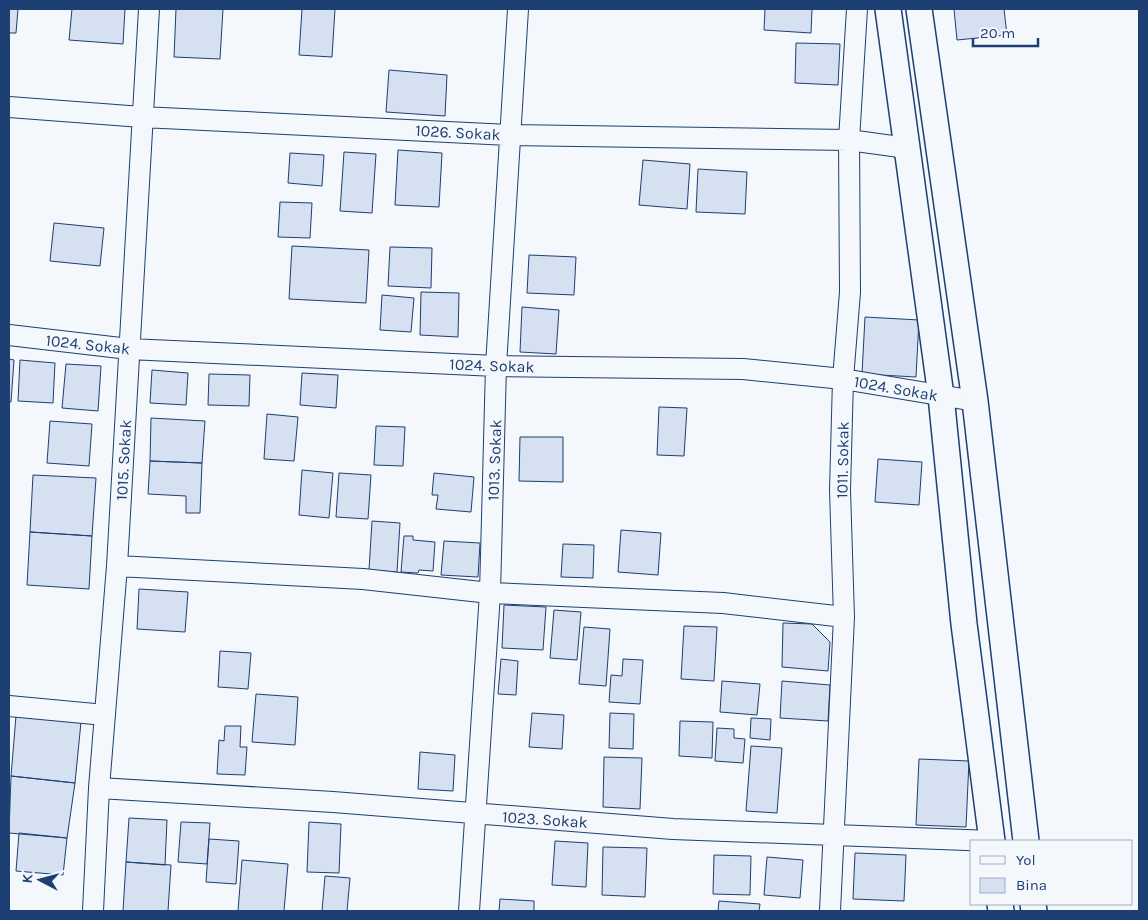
<svg xmlns="http://www.w3.org/2000/svg" width="1148" height="920" viewBox="0 0 1148 920" font-family="Karla,sans-serif">
  <rect width="100%" height="100%" fill="#f4f7fb"/>
  <path fill="#d5e0f0" stroke="#1d3f73" d="M9 9H18L16 33H9Z
    M72 9H125L123 44 69 40Z
    M176 9H223L220 59 174 57Z
    M302 9H335L332 57 299 55Z
    M765 9H812L811 33 764 30Z
    M954 9H1004L1007 35 957 40Z
    M796 43 840 44 838 85 795 83Z
    M389 70 447 75 445 116 386 112Z
    M398 150 442 153 439 207 395 205Z
    M344 152 376 154 372 213 340 211Z
    M290 153 324 155 322 186 288 183Z
    M643 160 690 164 687 209 639 205Z
    M698 169 747 172 745 214 696 212Z
    M280 202 312 203 310 238 278 237Z
    M54 223 104 228 100 266 50 261Z
    M292 246 369 250 366 303 289 299Z
    M390 247 432 248 431 288 388 286Z
    M529 255 576 257 574 295 527 293Z
    M421 292 459 293 458 337 420 335Z
    M382 295 414 298 411 332 380 330Z
    M522 307 559 310 556 354 520 352Z
    M865 317 919 320 916 377 862 374Z
    M9 359 14 360 11 402H9Z
    M20 360 55 363 53 403 18 401Z
    M66 364 101 366 98 411 62 408Z
    M152 370 188 373 186 405 150 403Z
    M302 373 338 375 336 408 300 405Z
    M209 374 250 375 249 406 208 405Z
    M659 407 687 408 684 456 657 455Z
    M267 414 298 417 294 461 264 459Z
    M151 418 205 421 202 463 150 461Z
    M50 421 92 424 89 466 47 463Z
    M376 426 405 427 403 466 374 465Z
    M520 437H563V482L519 481Z
    M878 459 922 462 919 505 875 502Z
    M150 461 202 463 200 513H186V496L148 494Z
    M302 470 333 473 329 518 299 515Z
    M339 473 371 475 368 519 336 517Z
    M434 473 474 477 471 512 436 509 438 495H432Z
    M33 475 96 478 92 536 30 532Z
    M372 521 400 523 397 572 369 570Z
    M621 530 661 533 658 575 618 572Z
    M30 532 92 536 89 589 27 585Z
    M404 536H413V540L435 542 433 571 419 570 418 573 401 572Z
    M444 541 480 543 478 577 441 575Z
    M563 544 594 545 593 578 561 577Z
    M139 589 188 592 185 632 137 629Z
    M504 605 546 607 543 650 502 648Z
    M554 610 581 612 577 660 550 658Z
    M783 623 812 624 830 642 828 671 782 667Z
    M684 626 717 627 714 681 681 679Z
    M584 627 610 629 606 686 579 684Z
    M220 651 251 653 248 689 218 687Z
    M501 659 518 661 516 695 498 694Z
    M623 659 643 660 640 704 609 702 611 675 622 676Z
    M722 681 760 684 757 715 720 712Z
    M782 681 830 685 828 721 780 718Z
    M256 694 298 697 295 745 252 742Z
    M532 713 564 715 562 749 529 747Z
    M610 713 634 714 633 749 609 748Z
    M16 716 81 722 75 783 11 776Z
    M751 718 771 719 770 740 750 738Z
    M680 721 713 722 712 758 679 756Z
    M225 726H241L240 747H247L245 775 217 774 219 740 224 741Z
    M717 728 734 729V738L745 739 743 763 715 761Z
    M751 746 782 748 777 813 746 811Z
    M420 752 455 755 453 791 418 789Z
    M604 757 642 758 640 809 603 807Z
    M919 759 969 761 966 827 916 825Z
    M11 776 75 783 67 838 9 833Z
    M129 818 167 820 165 865 126 862Z
    M181 822 210 823 207 864 178 862Z
    M309 822 341 824 339 873 307 872Z
    M19 833 67 838 63 875 16 871Z
    M209 839 239 841 236 884 206 882Z
    M555 841 588 843 586 887 552 885Z
    M603 847 647 848 645 897 602 895Z
    M855 853 906 855 904 901 853 899Z
    M714 855 751 856 750 895 713 894Z
    M767 857 803 860 800 898 764 895Z
    M242 860 288 864 284 911H238Z
    M126 862 171 865 168 911H123Z
    M325 876 350 878 347 911H322Z
    M500 899 534 901V911H499Z
    M719 901 760 904 759 911H718Z"/>
  <g fill="none" stroke-linecap="round" stroke-linejoin="round">
    <defs>
      <path id="minor" d="M9 107 142 117 509 135 849 140 907 148
        M9 335 129 349 496 366 743 369 843 379 975 401
        M117 566 363 579 490 593 723 603 844 617
        M9 706 105 715
        M99 788 333 802 673 829 992 841
        M93 911 99 788 117 566 149 9
        M469 911 490 593 496 366 518 9
        M830 911 844 617 840 490 843 379 850 292 849 140 857 9"/>
      <path id="tertiary" d="M888 9 941 396 964 624 992 841
        M919 9 975 401 1026 841
        M1000 904 1001 911
        M1033 904 1034 911"/>
    </defs>
    <use href="#minor" stroke="#1d3f73" stroke-width="22"/>
    <use href="#tertiary" stroke="#1d3f73" stroke-width="28"/>
    <use href="#minor" stroke="#f4f7fb" stroke-width="20"/>
    <use href="#tertiary" stroke="#f4f7fb" stroke-width="25"/>
  </g>
  <g text-anchor="middle" stroke-width="4" stroke-linejoin="round" paint-order="stroke">
    <g font-size="16" fill="#1d3f73" stroke="#f4f7fb">
      <text transform="translate(458 132) rotate(3)" y="6">1026. Sokak</text>
      <text transform="translate(88 344) rotate(6)" y="6">1024. Sokak</text>
      <text transform="translate(492 365) rotate(2)" y="6">1024. Sokak</text>
      <text transform="translate(896 388) rotate(10)" y="6">1024. Sokak</text>
      <text transform="translate(123 460) rotate(-87)" y="6">1015. Sokak</text>
      <text transform="translate(494 460) rotate(-88)" y="6">1013. Sokak</text>
      <text transform="translate(842 460) rotate(-89)" y="6">1011. Sokak</text>
      <text transform="translate(545 819) rotate(4)" y="6">1023. Sokak</text>
    </g>
  </g>
  <rect width="1148" height="920" fill="none" stroke="#1d3f73" stroke-width="20"/>
  <rect x="970" y="840" width="162" height="65" fill="#f4f7fb" stroke="#9eadc5"/>
  <rect x="980" y="856" width="25" height="8" fill="#f4f7fb" stroke="#9eadc5"/>
  <text x="1016" y="865" font-size="15" fill="#1d3f73">Yol</text>
  <rect x="980" y="878" width="25" height="15" fill="#d5e0f0" stroke="#9eadc5"/>
  <text x="1016" y="890" font-size="15" fill="#1d3f73">Bina</text>
  <g transform="translate(40 880) rotate(276)" stroke="#f4f7fb" stroke-width="4" paint-order="stroke">
  <path d="M0-4L9 19L0 12L-9 19Z" fill="#1d3f73"/>
  <text y="-8" font-size="14" font-weight="bold" text-anchor="middle" fill="#1d3f73">K</text>
  </g>
  <path d="M973 38v8h65v-8" fill="none" stroke="#1d3f73" stroke-width="2.5"/>
  <text x="980" y="38" font-size="15" fill="#1d3f73" stroke="#f4f7fb" stroke-width="4" paint-order="stroke">20 m</text>
</svg>
